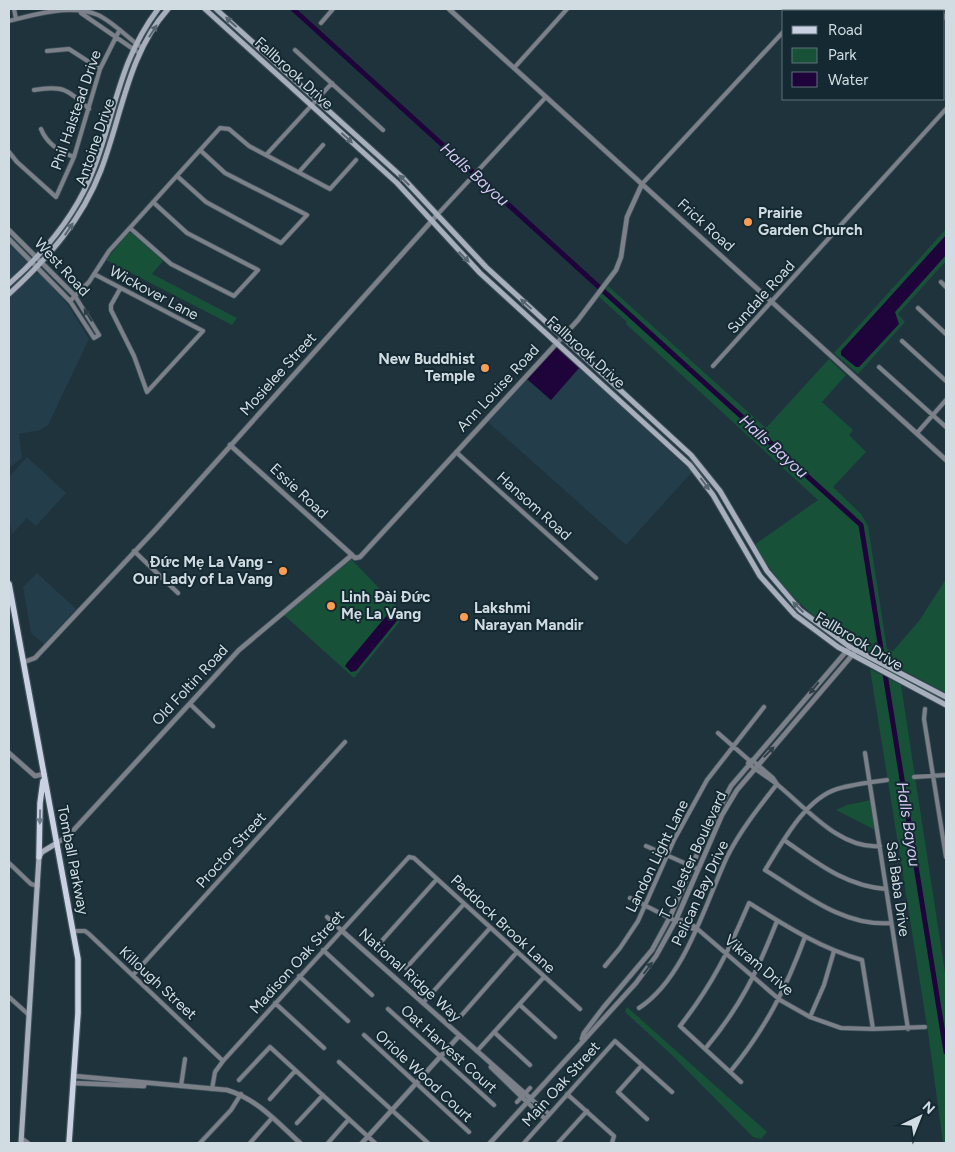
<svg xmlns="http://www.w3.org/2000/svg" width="955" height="1152" viewBox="0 0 955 1152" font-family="Figtree,sans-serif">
  <rect width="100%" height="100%" fill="#1f333d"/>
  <path fill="#233d4b" d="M9 244 27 261 9 280Z
    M40 273 68 305 89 339 48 425 40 430 19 434 22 458 9 468V297L35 274Z
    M579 368 692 472 626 545 488 422 527 379 551 400Z
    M27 457 66 493 36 526 27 518 12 534 9 518V477Z
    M37 573 76 609 44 644 31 633 23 587Z"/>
  <path fill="#175138" d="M946 229V261L898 314 905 322 858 374 834 353Z
    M128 233H132L163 261 152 274 237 318 232 325 106 260Z
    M608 286 766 428 829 359 846 375 822 402 853 430 849 435 866 452 833 487 861 514 868 526 887 649 893 651 919 621 946 579V693L852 643 850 645C807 613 783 590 754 545L818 500 626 324 627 322 599 297Z
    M351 559 405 615 354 678 284 615Z
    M870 669 901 685 946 979V1143H943L928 1032Z
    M871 800 875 830 836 810 847 805Z
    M627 1007 767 1132 761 1139 753 1137 673 1056 625 1012Z"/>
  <path fill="#1f033b" d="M946 235V255L895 312 899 324 859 367H856L841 355V351Z
    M556 347 579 368 551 400 527 379Z
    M393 608 400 614V617L356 671 351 672 345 666 347 663Z"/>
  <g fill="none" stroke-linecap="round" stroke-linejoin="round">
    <path stroke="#1f033b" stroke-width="5" d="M293 9 861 525 946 1052"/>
    <defs>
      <path id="minor" d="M14 9 16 19
        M936 9 939 11
        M802 11 804 9
        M81 13 139 53
        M944 16 946 18
        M9 21C35 14 71 4 98 15 113 22 128 38 142 48
        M321 23 333 9
        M295 50 383 130
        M47 51 69 49 100 69
        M514 68 567 9
        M34 90C63 85 67 89 89 109
        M41 129C47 144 60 152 74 157
        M9 152 17 162 56 197 74 157 100 69 119 31
        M266 155 332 83
        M299 172 323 145
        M177 176 206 202 281 243 307 215 225 173 200 150
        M642 184 784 31
        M437 215 546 97
        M130 228 171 264 234 296 258 270 187 233 153 202
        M94 274 203 331 147 392 134 356 111 310V305L120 289
        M941 282 946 287
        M75 296 99 335 94 338 70 301 89 282 109 251 220 128 229 129 249 146 330 189 356 160
        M918 308 946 334
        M902 341 946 381
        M713 366 946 109
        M879 367 946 427
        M917 433 946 400
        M456 452 596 578
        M134 551 178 593
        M190 704 213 726
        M925 709 924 719 946 857
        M718 733 750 761
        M865 753 908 1029
        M752 760 773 778 777 784
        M748 763C758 772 770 778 779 786 807 809 841 850 880 846
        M914 777 946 775
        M887 780C871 782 853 784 837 789 805 799 782 843 765 870 804 894 844 927 891 923
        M784 840C816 862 845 886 886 889
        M646 846 698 869
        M9 863 31 884 38 886
        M630 898C642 903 690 930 697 930
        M327 917 341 930
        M676 920H682L694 926 780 1000 810 1017 841 1028 873 1029 925 1027
        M73 931H85L89 934 223 1061
        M379 944 437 879
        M323 950 372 995
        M605 966 620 948 638 921 674 840 707 780 764 707
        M406 968 464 904
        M133 975 345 742
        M299 976 348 1021
        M9 997 29 1015
        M275 1003 324 1048
        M423 1003 490 928
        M520 1005 555 1037
        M639 1008C685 978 705 904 727 857 740 831 759 807 777 784
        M388 1009 494 1105
        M460 1017 517 952
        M810 1017 824 985 834 951
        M494 1032 530 1065
        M364 1035 469 1132
        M705 1049C741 1006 757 972 777 921
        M477 1051 544 977
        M339 1062 428 1143
        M642 1065 618 1092 647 1119
        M730 1072C765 1029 786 989 805 937
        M239 1080 270 1047 375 1143
        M741 1082 680 1026C713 984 728 952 749 903 786 926 820 948 862 960L873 1029
        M181 1086 185 1059
        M212 1089 215 1072 223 1061 409 857 414 858 580 1009
        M567 1094 614 1136 612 1143
        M530 1098 549 1114
        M270 1099 295 1071
        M517 1102 530 1088
        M527 1102 545 1119
        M297 1123 323 1095
        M21 1138 28 1143
        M200 1143 231 1110 241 1094
        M250 1143 272 1118
        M328 1143 349 1119
        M524 1143 615 1041 672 1092
        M558 1143 587 1111"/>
      <path id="tertiary" d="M449 9 946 460
        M9 230 75 296
        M9 239 70 301
        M230 445 352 555 355 558 360 557 578 320 616 270 621 257 627 217 642 184
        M24 662 35 658 156 529 437 215
        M9 753 35 776 44 774
        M57 843 70 834 239 650 352 555
        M341 930 530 1098
        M582 1039 584 1033 603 1008 652 950 670 917 703 840 731 786 850 647
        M491 1067 527 1102
        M74 1076 227 1090C257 1099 277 1122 300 1143
        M73 1083 144 1086
        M362 1143 459 1036
        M490 1143 636 983 656 956 676 920 722 815 737 790 854 653"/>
      <path id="secondary" d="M205 9 397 183 480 273 690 465 713 495 760 576 795 615 838 647 946 705
        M216 9 402 177 486 267 691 455 720 491 767 571 800 610 850 647 946 697
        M9 284C45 252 77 214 94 168 116 110 119 61 158 9
        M9 294C48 258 82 220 101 170 122 115 128 54 168 9
        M21 1143 39 857 42 852 57 843"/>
      <path id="primary" d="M9 584 78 959V1013L69 1143
        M39 857 40 803 43 781"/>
    </defs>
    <use href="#minor" stroke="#3f515b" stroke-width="5.5"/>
    <use href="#tertiary" stroke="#3f515b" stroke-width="6"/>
    <use href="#secondary" stroke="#3f515b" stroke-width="7"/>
    <use href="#primary" stroke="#3f515b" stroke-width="8"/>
    <use href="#minor" stroke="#7c8089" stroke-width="4"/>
    <use href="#tertiary" stroke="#7c8089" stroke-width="4.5"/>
    <use href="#secondary" stroke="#a7aebc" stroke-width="5"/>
    <use href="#primary" stroke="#c9d1e3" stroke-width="5.5"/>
  </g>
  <defs><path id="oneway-solid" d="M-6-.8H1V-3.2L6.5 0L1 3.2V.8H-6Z" transform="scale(1.25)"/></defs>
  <g fill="#576570">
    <use href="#oneway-solid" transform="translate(231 22) rotate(-138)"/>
    <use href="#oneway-solid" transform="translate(153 31) rotate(-57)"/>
    <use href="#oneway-solid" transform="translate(347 138) rotate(42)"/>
    <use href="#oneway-solid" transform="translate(404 180) rotate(-135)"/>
    <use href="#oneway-solid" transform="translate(69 229) rotate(-56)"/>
    <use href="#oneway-solid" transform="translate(464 257) rotate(45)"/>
    <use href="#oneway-solid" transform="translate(526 304) rotate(-138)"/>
    <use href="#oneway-solid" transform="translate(705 484) rotate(53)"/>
    <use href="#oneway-solid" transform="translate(798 607) rotate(-136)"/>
  </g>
  <g fill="#2f3f48">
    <use href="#oneway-solid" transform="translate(88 315) rotate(-122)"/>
    <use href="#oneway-solid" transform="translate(814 688) rotate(129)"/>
    <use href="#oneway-solid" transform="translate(769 752) rotate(-46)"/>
    <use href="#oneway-solid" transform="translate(648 968) rotate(-53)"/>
  </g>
  <use fill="#6f7d8a" href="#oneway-solid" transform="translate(40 817) rotate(91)"/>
  <g fill="#fc9d53" stroke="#152932" stroke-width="2">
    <circle cx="748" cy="222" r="5"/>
    <circle cx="485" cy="368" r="5"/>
    <circle cx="283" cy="571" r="5"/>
    <circle cx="331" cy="606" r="5"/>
    <circle cx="464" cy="617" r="5"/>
  </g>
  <g text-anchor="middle" stroke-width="4" stroke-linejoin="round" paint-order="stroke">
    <g font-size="15" fill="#d0dce2" stroke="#152932">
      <text transform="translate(294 73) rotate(42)" y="5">Fallbrook Drive</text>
      <text transform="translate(76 110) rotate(-71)" y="5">Phil Halstead Drive</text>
      <text transform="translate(95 142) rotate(-71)" y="5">Antoine Drive</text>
      <text transform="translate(706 225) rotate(42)" y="5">Frick Road</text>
      <text transform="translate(62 267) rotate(47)" y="5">West Road</text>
      <text transform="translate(154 293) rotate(28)" y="5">Wickover Lane</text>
      <text transform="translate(761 297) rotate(-48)" y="5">Sundale Road</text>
      <text transform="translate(586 352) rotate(42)" y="5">Fallbrook Drive</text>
      <text transform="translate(278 374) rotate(-48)" y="5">Mosielee Street</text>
      <text transform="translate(498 388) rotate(-47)" y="5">Ann Louise Road</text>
      <text transform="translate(299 491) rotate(43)" y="5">Essie Road</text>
      <text transform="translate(534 506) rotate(42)" y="5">Hansom Road</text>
      <text transform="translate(859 641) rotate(31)" y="5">Fallbrook Drive</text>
      <text transform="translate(190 685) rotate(-47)" y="5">Old Foltin Road</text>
      <text transform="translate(231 850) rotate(-48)" y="5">Proctor Street</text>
      <text transform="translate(693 855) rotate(-65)" y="5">T C Jester Boulevard</text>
      <text transform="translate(657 856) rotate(-64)" y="5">Landon Light Lane</text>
      <text transform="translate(73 860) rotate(79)" y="5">Tomball Parkway</text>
      <text transform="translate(898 889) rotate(82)" y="5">Sai Baba Drive</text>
      <text transform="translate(700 893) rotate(-65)" y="5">Pelican Bay Drive</text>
      <text transform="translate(503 924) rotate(43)" y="5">Paddock Brook Lane</text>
      <text transform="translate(297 962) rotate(-48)" y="5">Madison Oak Street</text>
      <text transform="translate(759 965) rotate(40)" y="5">Vikram Drive</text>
      <text transform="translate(410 975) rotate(42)" y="5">National Ridge Way</text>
      <text transform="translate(158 983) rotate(43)" y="5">Killough Street</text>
      <text transform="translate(449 1049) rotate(42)" y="5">Oat Harvest Court</text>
      <text transform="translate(424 1076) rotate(43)" y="5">Oriole Wood Court</text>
      <text transform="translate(561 1084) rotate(-48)" y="5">Main Oak Street</text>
    </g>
    <g font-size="15" font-weight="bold" fill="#d0dce2" stroke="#152932" text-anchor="start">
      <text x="758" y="218">Prairie<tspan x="758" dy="17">Garden Church</tspan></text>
      <text x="475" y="364" text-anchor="end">New Buddhist<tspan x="475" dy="17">Temple</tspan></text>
      <text x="273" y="567" text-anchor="end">Đức Mẹ La Vang -<tspan x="273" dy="17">Our Lady of La Vang</tspan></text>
      <text x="341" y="602">Linh Đài Đức<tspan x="341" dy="17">Mẹ La Vang</tspan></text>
      <text x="474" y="613">Lakshmi<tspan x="474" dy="17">Narayan Mandir</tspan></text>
    </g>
    <g font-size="16" font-style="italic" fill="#d7c9f4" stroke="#152932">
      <text transform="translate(475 174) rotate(42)" y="6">Halls Bayou</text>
      <text transform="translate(774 446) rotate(42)" y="6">Halls Bayou</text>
      <text transform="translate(909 824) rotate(81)" y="6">Halls Bayou</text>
    </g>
  </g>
  <rect width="955" height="1152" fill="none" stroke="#d0dce2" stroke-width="20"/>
  <rect x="782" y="10" width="162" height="90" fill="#152932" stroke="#607178"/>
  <rect x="792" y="26" width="25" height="8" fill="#c9d1e3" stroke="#607178"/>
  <text x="828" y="35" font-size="15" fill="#d0dce2">Road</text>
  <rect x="792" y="48" width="25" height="15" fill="#175138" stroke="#607178"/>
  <text x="828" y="60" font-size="15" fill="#d0dce2">Park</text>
  <rect x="792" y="72" width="25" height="15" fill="#1f033b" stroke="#607178"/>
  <text x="828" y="85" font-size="15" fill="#d0dce2">Water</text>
  <g transform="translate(920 1117) rotate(43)" stroke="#152932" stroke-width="4" paint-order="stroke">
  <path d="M0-4L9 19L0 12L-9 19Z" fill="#d0dce2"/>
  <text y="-8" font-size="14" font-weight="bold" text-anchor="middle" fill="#d0dce2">N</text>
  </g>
</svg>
